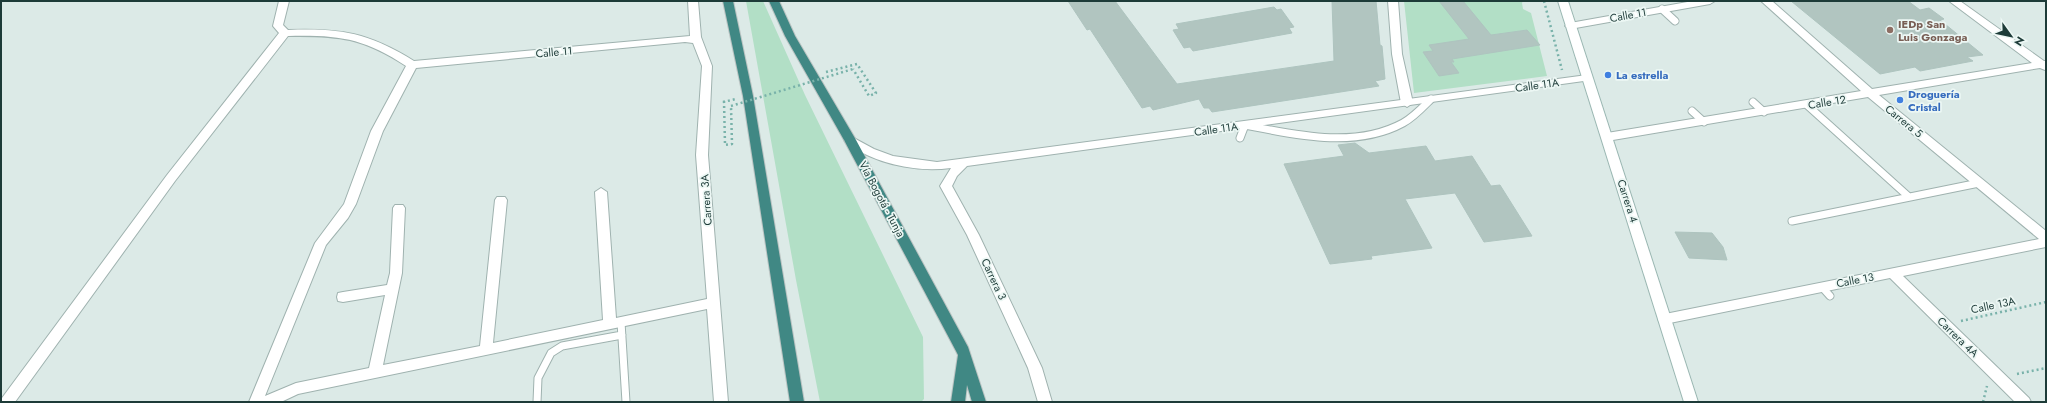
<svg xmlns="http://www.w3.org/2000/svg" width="2047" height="403" viewBox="0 0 2047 403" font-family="Jost,sans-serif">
  <rect width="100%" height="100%" fill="#dceae7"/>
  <path fill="#b2dfc6" d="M746 1H763L805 95 923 337 924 399 921 402H820L796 280Z
    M1404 1H1523L1522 3 1523 9 1531 13 1547 76 1414 93Z"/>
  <path fill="#b1c5c0" stroke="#aec4bf" d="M1068 1H1115L1177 84 1334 61 1332 1H1376L1380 45 1382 46 1385 79 1375 81 1379 86 1212 112 1209 108H1204L1199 99 1153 110 1150 106 1142 108 1090 29 1087 30Z
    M1439 1H1463L1491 35 1527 30 1540 45 1452 59 1454 62H1451L1459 73 1439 76 1423 52 1433 51 1429 45 1469 39Z
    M1791 1H1908L1920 10 1929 8 1944 19 1940 20 1983 55 1967 57 1973 61 1920 71 1915 67 1880 74Z
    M1274 7 1277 10 1281 9 1294 27 1289 28 1292 33 1193 51 1190 47 1184 48 1173 30 1179 29 1176 24Z
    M1355 143 1369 153 1426 146 1435 161 1472 156 1491 186 1500 185 1532 236 1484 242 1455 193 1405 199 1432 248 1371 256 1372 259 1330 264 1284 164 1344 156 1338 145Z
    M1675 232 1712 233 1723 247 1727 260 1689 258Z"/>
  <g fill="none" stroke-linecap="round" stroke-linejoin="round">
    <defs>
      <path id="service" d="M1662 9 1675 21
        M1753 102 1764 112
        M1807 105 1909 197
        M1692 111 1704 122
        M1240 138 1245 125C1296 135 1355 149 1403 123 1414 117 1423 107 1431 99
        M1792 221 1979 183
        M1822 287 1830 296
        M621 322 626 402
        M537 402 538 378 551 353 562 346 622 335"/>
      <path id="minor" d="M279 1H289L283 25 288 30C341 28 369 33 414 61L690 36 688 1H698L701 37 712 66 708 155 728 402H714L707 309 298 394 281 402H249L315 243 344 204 371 131 406 66C363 38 339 35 288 36L175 181 15 402H1L2 398 167 175 279 33 273 26ZM685 42 693 43 702 66 696 155 707 299 616 318 607 192 601 188 595 192 603 320 493 343 507 200 505 197H497L495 200 480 346 383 365 402 273 405 208 403 205H395L393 208 390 273 387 285 343 292 338 293 337 297 338 301 343 302 385 295 369 368 296 383 265 396 326 245 348 218 356 204 383 131 416 68Z
        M1388 1H1398L1402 54 1413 103 1407 107 1401 103 1392 54Z
        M1693 1H1715L1710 4 1570 29 1565 26 1570 23Z
        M1761 1H1772L1872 89 2032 63 1949 1H1960L2044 61H2046L2045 70 2040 68 1879 95 2046 231V247L1903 276 2029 398 2031 402H2015L1890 278 1665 324 1660 323 1658 319 1660 315 1665 314 2039 239 1868 97 1607 141 1603 140 1601 137 1607 133 1861 91Z"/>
      <path id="tertiary" d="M1587 75 1591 76 1592 78 1591 80 967 166 957 176 952 186 979 235 1042 368 1052 402H1038L1028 368 967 235 940 186 951 168C920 172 887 166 859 151 854 148 847 145 844 140L850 136 874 149 893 156 937 162Z"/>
      <path id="secondary" d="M1558 1H1568L1698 402H1684Z"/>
      <path id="trunk" d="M723 1H733L753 96 804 402H790L743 96Z
        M769 1H779L795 36 856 140 968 347 986 402H972L967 385 965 402H951L958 355 956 351 844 140 785 36Z"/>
    </defs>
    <use href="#service" stroke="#9fb2af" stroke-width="9"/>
    <use href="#minor" stroke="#9fb2af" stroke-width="2"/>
    <use href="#tertiary" stroke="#9fb2af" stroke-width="2"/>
    <use href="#secondary" stroke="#9ab7b2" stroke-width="2"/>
    <use href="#trunk" stroke="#bbc4c3" stroke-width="2"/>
    <path stroke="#79b2aa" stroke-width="2.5" stroke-dasharray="2 3" stroke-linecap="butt" d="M1544 1 1562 70
      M826 72 857 64 876 93 869 96 853 69
      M724 101 725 145 732 144 731 106
      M723 102 736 99
      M1961 321 2046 302
      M2017 374 2046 368
      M1983 402 1987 386"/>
    <use href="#service" stroke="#fff" stroke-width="7"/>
    <use href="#minor" fill="#fff" fill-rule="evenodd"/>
    <use href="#tertiary" fill="#fff" fill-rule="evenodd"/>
    <use href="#secondary" fill="#fff" fill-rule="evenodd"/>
    <use href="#trunk" fill="#408884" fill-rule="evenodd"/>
    <path stroke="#79b2aa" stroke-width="2.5" stroke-dasharray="2 3" stroke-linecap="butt" d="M731 106 853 69"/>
  </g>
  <circle fill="#8d6e63" stroke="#ecf7f4" stroke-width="1.5" cx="1890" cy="30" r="4"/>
  <g fill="#3f7fe0" stroke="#ecf7f4" stroke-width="1.5">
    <circle cx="1608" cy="75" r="4"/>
    <circle cx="1900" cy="100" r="4"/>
  </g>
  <g text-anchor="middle" stroke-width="3.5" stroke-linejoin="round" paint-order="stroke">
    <g font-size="11" fill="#1d3b38" stroke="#ecf7f4">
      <text transform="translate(1628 15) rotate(-10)" y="4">Calle 11</text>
      <text transform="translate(554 52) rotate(-5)" y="4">Calle 11</text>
      <text transform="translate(1537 85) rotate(-8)" y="4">Calle 11A</text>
      <text transform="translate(1827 102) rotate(-9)" y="4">Calle 12</text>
      <text transform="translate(1904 121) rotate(39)" y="4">Carrera 5</text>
      <text transform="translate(1216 129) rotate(-8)" y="4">Calle 11A</text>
      <text transform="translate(882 199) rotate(62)" y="4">Vía Bogotá - Tunja</text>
      <text transform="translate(706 200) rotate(-94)" y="4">Carrera 3A</text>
      <text transform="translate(1628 201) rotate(72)" y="4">Carrera 4</text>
      <text transform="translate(994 279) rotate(65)" y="4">Carrera 3</text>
      <text transform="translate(1855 280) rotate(-11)" y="4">Calle 13</text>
      <text transform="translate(1993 305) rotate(-12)" y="4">Calle 13A</text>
      <text transform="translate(1958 337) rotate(44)" y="4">Carrera 4A</text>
    </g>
    <g font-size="11" font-weight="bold" fill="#785e54" stroke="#ecf7f4" text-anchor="start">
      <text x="1898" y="28">IEDp San<tspan x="1898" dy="13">Luis Gonzaga</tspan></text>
    </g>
    <g font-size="11" font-weight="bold" fill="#366cbe" stroke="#ecf7f4" text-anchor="start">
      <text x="1616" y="79">La estrella</text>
      <text x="1908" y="98">Droguería<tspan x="1908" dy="13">Cristal</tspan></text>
    </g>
  </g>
  <rect width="2047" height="403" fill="none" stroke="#1d3b38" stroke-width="4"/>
  <g transform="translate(2011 36) rotate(123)" stroke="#ecf7f4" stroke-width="3" paint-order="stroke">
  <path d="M0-3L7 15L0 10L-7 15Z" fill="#1d3b38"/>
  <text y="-6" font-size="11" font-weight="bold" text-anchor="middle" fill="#1d3b38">N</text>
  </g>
</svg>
